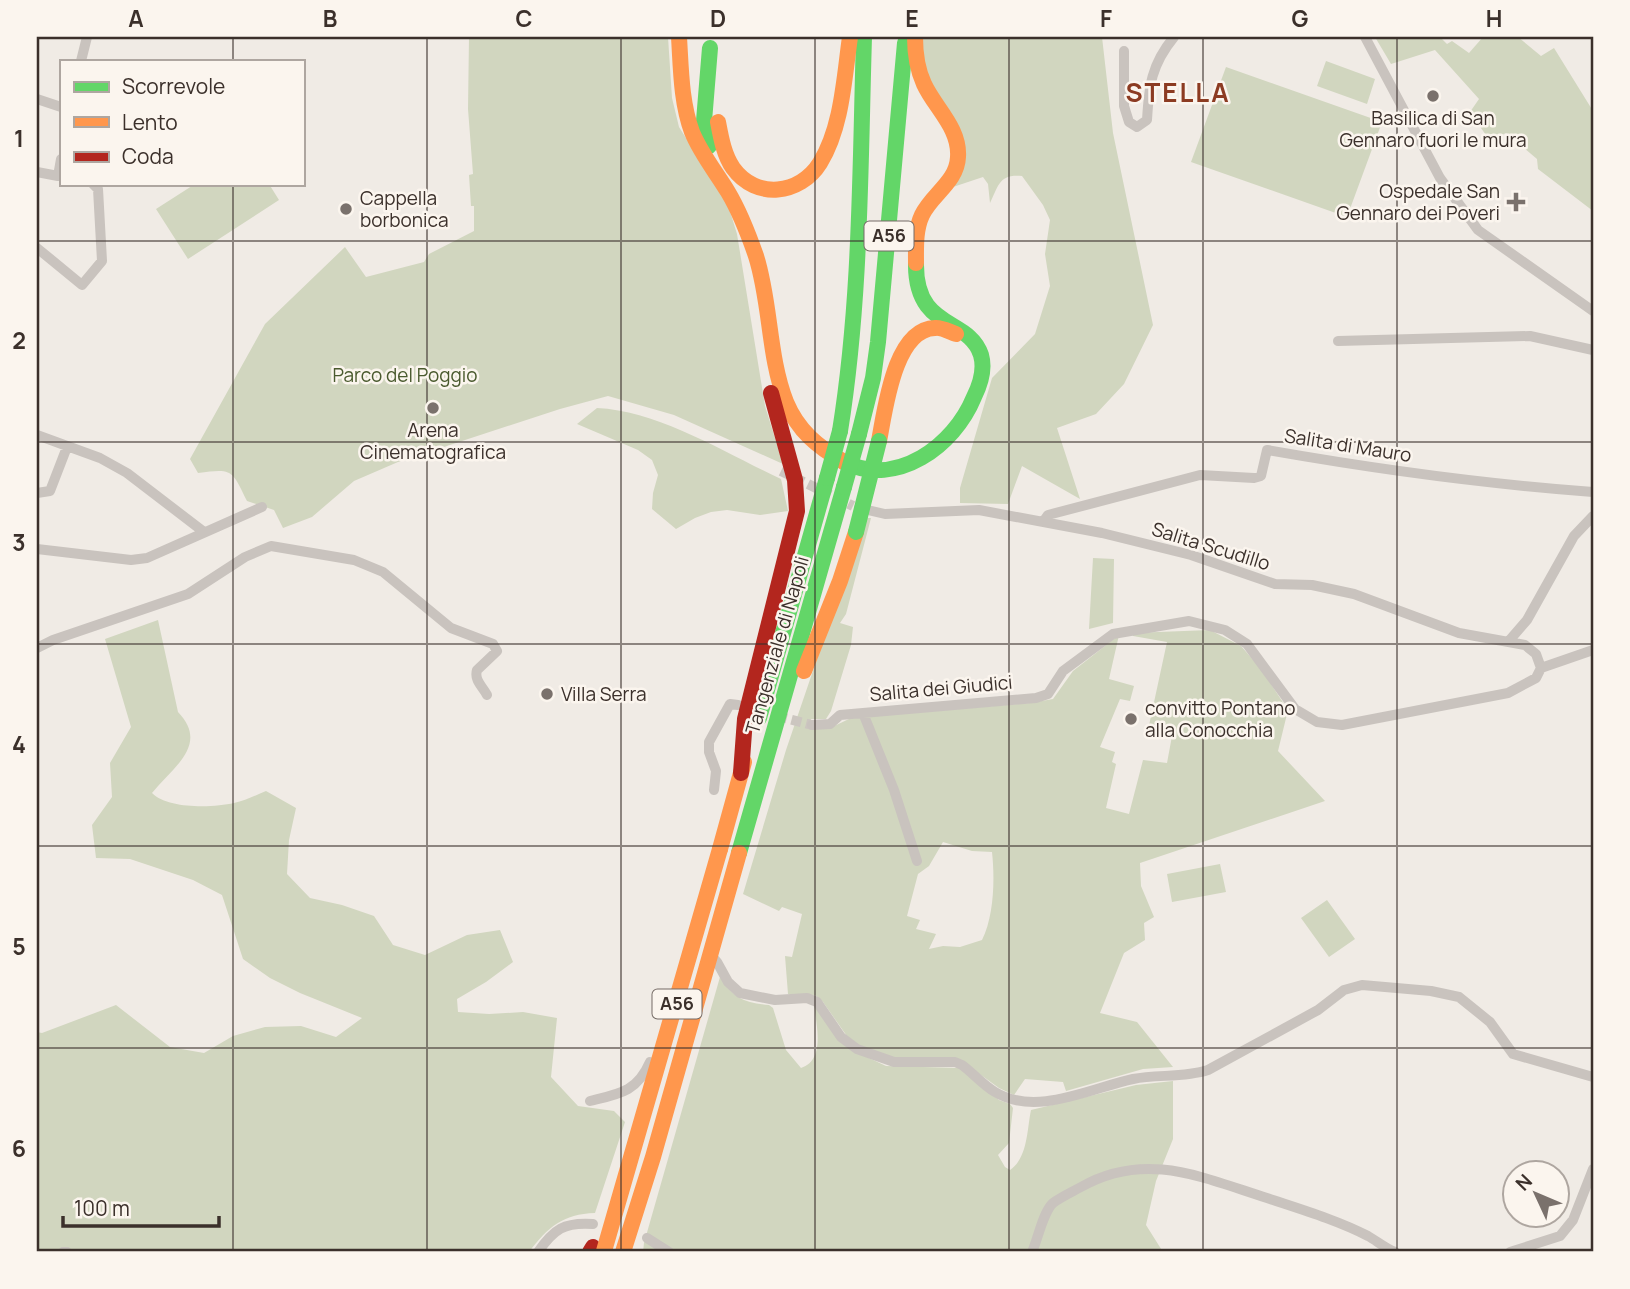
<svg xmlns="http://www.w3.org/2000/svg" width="1630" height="1289" viewBox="0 0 1630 1289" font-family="Manrope,sans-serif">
  <rect width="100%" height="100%" fill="#f0ebe5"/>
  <path fill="#d1d6bf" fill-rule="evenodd" d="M469 37H668L672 98 679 127 728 205 737 234 765 406 783 464 674 415 608 396 560 409 398 462 354 481 312 517 283 528 274 510 247 501C232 470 233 468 198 473L190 459 265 324 345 247 366 277 424 262 429 254 474 231V206H471L469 175 473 174 468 109Z
    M920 37H1102L1113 133 1153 325 1124 384 1096 414 1057 428 1080 499 1022 466 1008 504 960 503V488L992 378 1035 334 1050 286 1045 254 1050 220 1043 205 1022 176C999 174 999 185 990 203L988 184 983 177 953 187 961 171 927 83Z
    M1375 37H1440L1447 44 1452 41 1469 53 1483 37H1518L1541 56 1554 48 1593 111V211L1538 169 1537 159 1506 133 1490 141 1470 112 1479 99 1435 50 1391 64Z
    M1326 61 1375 79 1367 104 1317 86Z
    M1226 67 1382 122 1347 217 1191 162Z
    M195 184H269L279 200 188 259 156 209Z
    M597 408C659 411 725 453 781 479L788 511 760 515 727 510 711 512 695 518 676 529 652 509 653 493 658 475 652 460 638 450 577 424Z
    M865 518H871L846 614 840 623 853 627 851 645 831 711 826 719H811L809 728 828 729 851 718 1030 703 1053 699 1073 671 1119 635 1109 679 1134 686 1130 701 1120 699 1100 747 1115 752 1112 762 1116 764 1106 808 1129 814 1143 760 1167 763 1172 736 1148 730 1167 642 1133 636 1132 633 1210 630 1241 646 1261 669 1288 710 1278 751 1325 801 1140 863 1141 886 1154 917 1144 923 1145 940 1124 953 1100 1013 1137 1022 1173 1067 1143 1069 1066 1091 1063 1082 1025 1079 1014 1095 999 1088 963 1062 888 1057 862 1047 849 1039 823 1002 815 995 788 994 785 956 792 957 802 914 782 907 779 911 743 894 786 750ZM943 842 972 851 992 852C995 879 994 916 982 940L960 947 943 946 929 949 936 934 916 929 920 920 907 916 918 874 929 866Z
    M1093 558 1114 559 1113 623 1089 629Z
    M158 620 178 712C210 745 172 768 152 793 168 809 212 808 234 803 245 801 256 795 266 791L296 808 289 840 287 874 310 898 342 905 374 916 393 945 425 955 467 935 500 930 513 962 486 982 457 999 458 1012 489 1014 523 1012 557 1018 551 1077 578 1106 614 1111 625 1122 595 1213C563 1214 548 1227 529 1252H37V1032L42 1033 116 1005 170 1047 204 1053 233 1036 265 1027 301 1026 336 1037 362 1018 300 993 270 978 243 959 222 895 193 880 130 859 96 858 92 825 112 797 110 763 131 727 105 639Z
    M1220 864 1226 892 1172 902 1167 874Z
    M1327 900 1355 939 1329 957 1301 918Z
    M720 977C733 998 745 1003 769 1005L773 1008 786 1050 801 1068C826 1060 816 1024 814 1004L852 1050 886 1066 960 1068 999 1100 1010 1104 1013 1108 1009 1143 998 1155 1005 1167 1010 1170C1028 1158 1027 1129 1031 1110L1136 1085 1173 1081V1139L1156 1181 1146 1225 1163 1252H643L644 1243Z"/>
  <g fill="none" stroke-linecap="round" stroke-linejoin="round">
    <path stroke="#ccc6c0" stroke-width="10" stroke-dasharray="10 5" stroke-linecap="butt" d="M781 471 853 506
      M777 716 812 725"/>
    <path stroke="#c9c3be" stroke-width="10" d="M1365 37 1440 178 1478 230 1593 311
      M1124 51V106L1129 122 1137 127 1147 120C1149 86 1151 65 1174 37
      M81 61 87 37
      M37 99 61 107
      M37 172 58 176 61 159
      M37 248 82 285 102 261 98 189 93 184
      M1338 341 1530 336 1593 350
      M37 435 100 458 127 473 204 532
      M37 493 50 491 67 447
      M859 508 885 514 979 510 1102 533 1191 555 1275 584 1312 585 1354 594 1459 633 1525 645 1536 654 1541 668
      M1043 522 1048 515 1200 475 1254 478 1261 476 1267 450C1375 469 1484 484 1593 492
      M37 549 131 560 147 558 262 507
      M1508 642 1527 620 1574 536 1593 516
      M37 648 53 640 188 594 245 557 271 546 354 560 383 572 451 628 493 644 497 651 477 670C474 680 482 686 487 695
      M1541 668 1593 650
      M863 713 894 790 917 861
      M812 725 830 724 840 715 1036 698 1048 694 1063 671 1113 634 1189 621 1225 630 1247 644 1295 709 1317 722 1342 725 1508 693 1536 678 1541 668
      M714 790 716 771 709 752V742L730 704 738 705
      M710 954 717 962 728 982 740 993 775 1000 807 998 817 1002 841 1037 857 1049 894 1062H955L962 1065C973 1073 983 1085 995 1092 1036 1117 1091 1088 1133 1079 1157 1074 1184 1078 1208 1070L1318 1010 1344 990 1362 985 1431 991 1459 997 1490 1022 1513 1054 1593 1077
      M590 1101C619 1094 637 1092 650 1062
      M647 1238 669 1252
      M63 1252H67
      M538 1252C554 1229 564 1222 593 1224
      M1032 1252C1038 1239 1043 1212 1053 1203 1061 1197 1072 1192 1081 1187 1146 1150 1203 1178 1267 1198 1300 1209 1337 1220 1368 1236 1377 1241 1385 1248 1395 1252
      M1510 1252 1560 1236 1573 1220 1593 1169"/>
    <path stroke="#63d668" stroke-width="16" d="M709 146 704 121 710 48
      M840 431C861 300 860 169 864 37
      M859 434 873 378 878 342 905 43
      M844 462C897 488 954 446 974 397 980 385 985 369 981 355 969 317 915 331 916 263
      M759 718 827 478
      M739 853 844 487"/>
    <path stroke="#ff974d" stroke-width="16" d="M679 37C681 69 681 102 692 132 701 154 716 172 728 192 740 212 748 233 756 256 771 303 768 356 786 402 798 431 818 447 844 462
      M915 37C915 53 917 69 924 84 935 108 960 128 958 157 957 182 932 194 922 215 915 230 916 248 916 263
      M718 122C721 138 724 155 733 168 756 200 800 195 820 163 842 127 844 79 850 37
      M879 441C885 411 894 329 935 328 941 327 950 332 956 334
      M804 671 840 581 856 532
      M720 849 744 762"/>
    <path stroke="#b3261e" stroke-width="16" d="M741 773 745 719 797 511 795 480 771 393
      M590 1252 593 1247"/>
    <path stroke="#63d668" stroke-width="16" d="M827 478 840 431
      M844 487 859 434
      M856 532 879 441"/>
    <path stroke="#ff974d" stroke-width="16" d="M604 1251 720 849
      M623 1252 653 1157 739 853"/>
  </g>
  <path fill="none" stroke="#3b302b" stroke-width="2" stroke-opacity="0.55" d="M233 37V61M427 37V1252M621 37V1252M815 37V1252M1009 37V1252M1203 37V1252M1397 37V1252M233 184V1252M37 241H1593M37 442H1593M37 644H1593M37 846H1593M37 1048H1593"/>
  <g fill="#7a716c" stroke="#fbf5ee" stroke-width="2.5">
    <circle cx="1433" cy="96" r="7"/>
    <path d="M1512.5 191.5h7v7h7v7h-7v7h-7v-7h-7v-7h7z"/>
    <circle cx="346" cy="209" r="7"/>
    <circle cx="433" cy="408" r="7"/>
    <circle cx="547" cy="694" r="7"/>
    <circle cx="1131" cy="719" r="7"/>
  </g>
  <g text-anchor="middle" stroke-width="5" stroke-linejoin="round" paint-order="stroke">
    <g fill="#fbf5ee" stroke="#756b66" stroke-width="2">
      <rect x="864.5" y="221.5" width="49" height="29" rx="5"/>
      <rect x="652.5" y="989.5" width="49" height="29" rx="5"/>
    </g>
    <g font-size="18" font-weight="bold" fill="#3b302b">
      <text x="889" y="242">A56</text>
      <text x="677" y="1010">A56</text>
    </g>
    <g font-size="19" fill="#3b302b" stroke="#fbf5ee" text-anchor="start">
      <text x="1433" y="125" text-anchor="middle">Basilica di San<tspan x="1433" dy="22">Gennaro fuori le mura</tspan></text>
      <text x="1500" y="198" text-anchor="end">Ospedale San<tspan x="1500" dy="22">Gennaro dei Poveri</tspan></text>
      <text x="360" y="205">Cappella<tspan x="360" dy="22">borbonica</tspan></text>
      <text x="433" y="437" text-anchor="middle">Arena<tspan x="433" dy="22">Cinematografica</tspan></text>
      <text x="561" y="701">Villa Serra</text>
      <text x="1145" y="715">convitto Pontano<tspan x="1145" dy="22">alla Conocchia</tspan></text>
    </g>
    <g font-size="19" fill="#4a5a2e" stroke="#fbf5ee">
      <text x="405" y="382">Parco del Poggio</text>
    </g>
    <g font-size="19" fill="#3b302b" stroke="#fbf5ee">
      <text transform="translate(1348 445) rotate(9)" y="7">Salita di Mauro</text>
      <text transform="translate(1211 546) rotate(17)" y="7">Salita Scudillo</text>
      <text transform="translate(777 645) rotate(-74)" y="7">Tangenziale di Napoli</text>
      <text transform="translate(941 688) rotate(-5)" y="7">Salita dei Giudici</text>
    </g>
    <g font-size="26" font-weight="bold" letter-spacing="2" fill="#8c3b22" stroke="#fbf5ee">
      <text x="1178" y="102">STELLA</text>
    </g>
  </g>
  <rect width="1630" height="1289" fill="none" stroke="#fbf5ee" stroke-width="77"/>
  <rect x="60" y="60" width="245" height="126" fill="#fbf5ee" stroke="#aea6a0" stroke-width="2"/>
  <rect x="74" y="82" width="35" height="10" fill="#63d668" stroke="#aea6a0" stroke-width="2"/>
  <text x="122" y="94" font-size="21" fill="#3b302b">Scorrevole</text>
  <rect x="74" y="117" width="35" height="10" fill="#ff974d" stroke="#aea6a0" stroke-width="2"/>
  <text x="122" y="130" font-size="21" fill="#3b302b">Lento</text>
  <rect x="74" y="152" width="35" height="10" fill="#b3261e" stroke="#aea6a0" stroke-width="2"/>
  <text x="122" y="164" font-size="21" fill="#3b302b">Coda</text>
  <g transform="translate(1536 1194) rotate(314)"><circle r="33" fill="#fbf5ee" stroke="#aea6a0" stroke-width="2"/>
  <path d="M0-5L12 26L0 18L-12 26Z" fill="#7a716c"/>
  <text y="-10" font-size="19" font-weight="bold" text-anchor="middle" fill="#3b302b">N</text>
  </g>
  <path d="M63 1216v10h156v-10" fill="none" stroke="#3b302b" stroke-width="3.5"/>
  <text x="74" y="1216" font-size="21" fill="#3b302b" stroke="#fbf5ee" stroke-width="5" paint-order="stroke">100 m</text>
  <rect x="38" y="38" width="1554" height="1212" fill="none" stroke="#3b302b" stroke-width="2.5"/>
  <g font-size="23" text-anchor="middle" font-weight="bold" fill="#3b302b">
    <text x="136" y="27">A</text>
    <text x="330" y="27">B</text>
    <text x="524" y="27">C</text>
    <text x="718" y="27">D</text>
    <text x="912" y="27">E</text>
    <text x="1106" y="27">F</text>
    <text x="1300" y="27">G</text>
    <text x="1494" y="27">H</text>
    <text x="19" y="147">1</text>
    <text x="19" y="349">2</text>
    <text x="19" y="551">3</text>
    <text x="19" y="753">4</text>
    <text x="19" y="955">5</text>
    <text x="19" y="1157">6</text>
  </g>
</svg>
